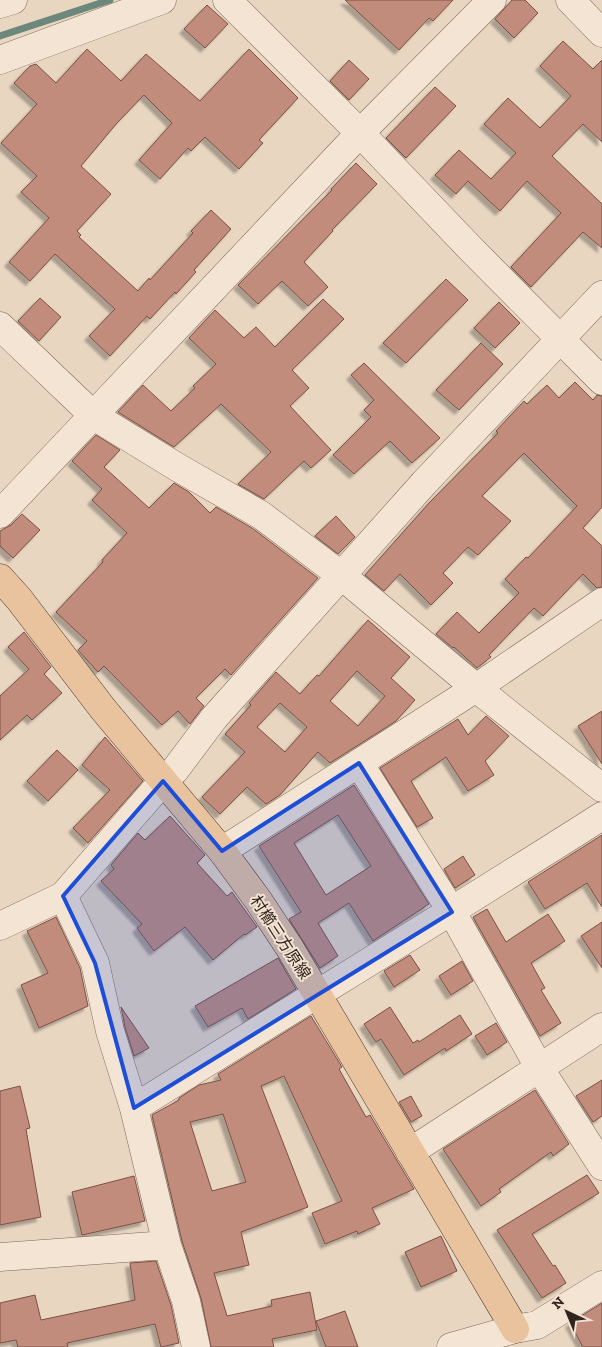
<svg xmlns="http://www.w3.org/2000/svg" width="602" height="1347" viewBox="0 0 602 1347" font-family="'Zilla Slab','Noto Sans JP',serif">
  <defs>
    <filter id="shadow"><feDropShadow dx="-4.5" dy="4.5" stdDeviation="1" flood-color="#0004"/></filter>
  </defs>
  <rect width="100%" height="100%" fill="#e8d6c1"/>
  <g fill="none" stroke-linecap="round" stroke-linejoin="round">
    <path stroke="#6c877c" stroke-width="7" d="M0 36 110 0"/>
  </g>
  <path fill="#c28c7b" stroke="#7c5044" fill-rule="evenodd" filter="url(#shadow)" d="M345 0H453L433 21 429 18 399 50Z
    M512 0H525L538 13 514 38 495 19Z
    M207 5 228 24 205 48 184 29Z
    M563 41 593 69 602 60V142L583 124 552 156 602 204V248L583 232 531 287 511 267 561 213 527 181 500 211 468 181 456 194 435 175 459 150 491 179 516 153 484 124 508 98 540 128 542 126 571 96 540 66Z
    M87 49 121 81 146 54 200 101 249 49 298 98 259 140 263 143 239 169 205 137 191 151 188 148 160 179 139 160 172 123 144 95 117 123 81 166 111 194 77 231 81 235 79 237 138 291 149 278 150 280 193 233 191 231 211 210 231 229 194 270 196 272 176 294 175 292 150 319 147 316 110 356 89 336 115 309 55 254 30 281 9 262 49 218 21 192 37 176 1 143 37 104 14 83 30 66 36 64 56 83Z
    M349 60 369 79 349 100 330 81Z
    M435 87 456 106 406 158 386 138Z
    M356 163 377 184 332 230 333 231 304 262 328 287 308 306 282 281 258 304 238 285 332 190 331 189Z
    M446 279 468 300 406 363 383 343Z
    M40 298 61 317 39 341 18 321Z
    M323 299 344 319 292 370 309 388 290 406 331 450 311 468 304 461 264 499 238 484 271 452 221 404 174 447 118 412 143 385 171 411 195 388 193 386 216 364 189 338 215 310 244 338 256 327 275 347Z
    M499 302 520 323 495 348 474 328Z
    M481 343 503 364 459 410 436 390Z
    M364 363 440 438 412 463 390 441 354 474 333 455 371 417 364 410 374 400 351 375Z
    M575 382 593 400 597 395 602 396V507L583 528 602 546V587L597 588 583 574 543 616 534 608 489 655 491 657 477 668 454 647 453 648 436 634 457 612 479 633 519 593 505 579 526 557 528 558 577 506 524 453 482 496 511 521 478 555 468 547 443 573 453 583 431 605 400 574 384 591 365 575 429 503 498 433 496 431 524 401 527 404 547 385 559 398Z
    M96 435 120 450 104 467 149 508 174 483 189 492 210 513 216 507 252 528 318 578 231 675 225 669 196 698 204 706 190 724 178 711 162 725 104 666 98 672 78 650 87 641 56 612 103 562 102 560 127 533 92 500 102 489 72 461Z
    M22 514 40 530 13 558 0 546V531L11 525Z
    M336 516 355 537 338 554 315 536Z
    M368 620 410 657 391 678 415 700 396 721 330 763 318 752 280 795 266 804 247 787 220 814 202 797 245 752 225 734 251 705 249 703 276 672 300 694 317 675 319 676ZM357 671 385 696 358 726 330 701ZM280 703 307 727 285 752 257 727Z
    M24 632 51 667 44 674 62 693 32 720 27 715 0 740V696L29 669 8 647Z
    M602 711V764L578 726Z
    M486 716 509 736 485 761 494 775 468 791 446 757 411 781 433 818 417 827 380 768 458 719 468 735Z
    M105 737 143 781 88 843 73 828 110 790 82 765Z
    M57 750 78 770 48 801 27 781Z
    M354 785 429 904 373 941 349 903 318 923 338 956 320 968 289 919 301 912 259 846ZM338 815 371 866 326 895 294 843Z
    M170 816 205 855 197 863 227 896 232 892 257 927 245 935 244 934 213 960 185 927 154 951 137 928 142 924 101 881 114 869 111 865 138 833 145 840Z
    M602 835V907L587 883 545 909 528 882Z
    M463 856 475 875 455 888 444 869Z
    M487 909 506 942 548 914 565 941 531 963 545 988 541 990 561 1023 540 1036 473 917Z
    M56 917 80 968 88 1006 39 1028 21 985 48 973 27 931Z
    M602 922V968L581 936Z
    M410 955 420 970 394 987 384 971Z
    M278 958 296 989 248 1019 242 1008 208 1027 195 1006Z
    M462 961 473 981 451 995 439 976Z
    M121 1007 149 1048 134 1056 125 1027Z
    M390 1007 413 1043 418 1040 419 1042 460 1015 472 1034 446 1051 445 1048 404 1075 381 1039 376 1042 364 1024Z
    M311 1016 342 1067 339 1069 366 1117 370 1115 414 1189 372 1208 380 1224 358 1234 357 1231 325 1244 312 1213 342 1201 284 1076 261 1086 308 1207 241 1232 249 1265 214 1273 227 1316 272 1306 271 1300 310 1292 317 1330 272 1339 274 1347H211L201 1298 182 1241 152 1115 179 1100V1098L199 1085 221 1080 218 1074ZM223 1114 246 1182 212 1191 190 1122Z
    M496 1023 507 1042 487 1055 475 1036Z
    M602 1080V1116L593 1122 576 1096Z
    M20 1086 30 1128 26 1129 41 1217 0 1225V1091Z
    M535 1090 569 1144 553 1156 551 1152 499 1189 501 1192 481 1206 443 1149Z
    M411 1096 422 1116 411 1122 399 1102Z
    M587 1175 599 1193 532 1234 553 1266 555 1265 566 1283 542 1298 497 1230Z
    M134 1176 145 1221 82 1235 72 1192Z
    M441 1236 457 1271 421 1287 405 1252Z
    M156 1261 171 1305 179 1343 161 1347 155 1324 67 1343 68 1347H18L16 1340 0 1343V1303L35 1295 41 1320 135 1300 130 1263Z
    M602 1303V1347H583L570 1323Z
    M345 1311 358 1347H326L316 1321Z"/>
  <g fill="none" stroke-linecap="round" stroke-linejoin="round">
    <defs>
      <path id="minor" d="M227 0 360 133 469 247 602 381
        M570 0 602 33
        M0 4 13 0
        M0 60 162 0
        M0 326 94 416 177 467 261 515 342 576 476 688 602 788
        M0 514 360 133 492 0
        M359 763 452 912 540 1069 602 1166
        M222 851 476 688 602 602
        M63 896 95 963 110 1031 134 1108 167 1245 186 1301 196 1347
        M0 926 63 896 163 781 175 770 214 718 424 483 602 295
        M134 1108C290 1010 447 915 602 816
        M410 1152 602 1027
        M0 1257 167 1245
        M451 1347 515 1329 537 1325 602 1285"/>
      <path id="major" d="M0 578 19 599 103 709 222 851 258 900 291 950 515 1329"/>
    </defs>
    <use href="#minor" stroke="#7f685b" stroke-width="29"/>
    <use href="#major" stroke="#4d382f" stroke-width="29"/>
    <use href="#minor" stroke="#f4e4d3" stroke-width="28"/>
    <use href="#major" stroke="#e8c39d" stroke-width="28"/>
  </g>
  <path fill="#1d4ed8" fill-opacity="0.2" stroke="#1d4ed8" stroke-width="4" stroke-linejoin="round" d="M359 763 452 912 134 1108 95 963 63 896 163 781 222 851Z"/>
  <g text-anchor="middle" stroke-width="4" stroke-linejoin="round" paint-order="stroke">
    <g font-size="16" fill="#31231d" stroke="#f0e1d0">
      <text transform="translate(281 937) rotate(57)" y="6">村櫛三方原線</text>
    </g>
  </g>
  <g transform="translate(567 1312) rotate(316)" stroke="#f0e1d0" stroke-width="4" paint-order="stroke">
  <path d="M0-4L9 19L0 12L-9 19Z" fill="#31231d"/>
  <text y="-8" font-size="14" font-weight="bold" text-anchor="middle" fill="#31231d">N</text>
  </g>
</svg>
